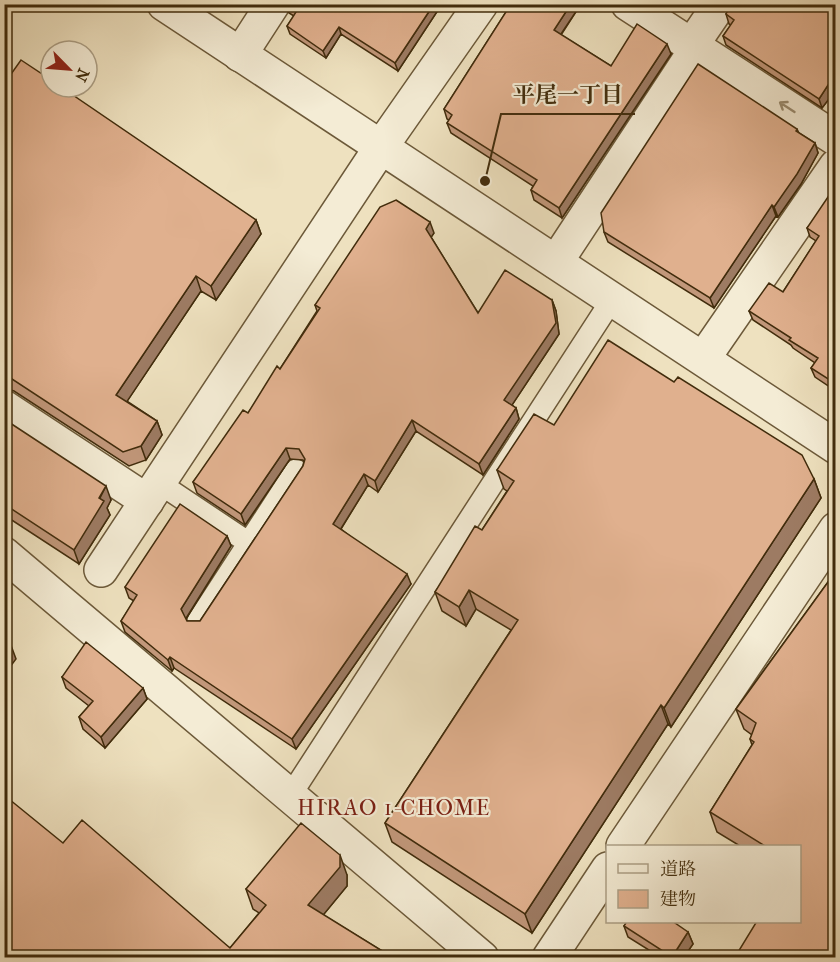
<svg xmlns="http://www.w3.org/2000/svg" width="840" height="962" viewBox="0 0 840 962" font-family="'IM FELL French Canon','Noto Serif JP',serif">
  <rect width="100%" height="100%" fill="#eee1bf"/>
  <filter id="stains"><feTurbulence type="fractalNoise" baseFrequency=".00333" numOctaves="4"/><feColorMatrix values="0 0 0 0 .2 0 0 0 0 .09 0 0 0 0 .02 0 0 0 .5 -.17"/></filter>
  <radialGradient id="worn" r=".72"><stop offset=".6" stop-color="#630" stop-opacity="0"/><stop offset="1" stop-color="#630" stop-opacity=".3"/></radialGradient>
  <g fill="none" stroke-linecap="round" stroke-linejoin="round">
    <defs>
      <path id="service" d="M159 483 249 543
        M198 621 296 470
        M290 796 613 298"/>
      <path id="minor" d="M628 4 836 139
        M240 55 273 4
        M556 262 689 60 692 45 720 4
        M4 407 147 501"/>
      <path id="tertiary" d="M164 4 836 447
        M703 359 836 166
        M4 554 482 958
        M101 570 381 147 481 4
        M623 846 836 529
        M549 958 608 869"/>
    </defs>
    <use href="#service" stroke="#6c5939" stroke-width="24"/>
    <use href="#minor" stroke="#6c5939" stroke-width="36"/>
    <use href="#tertiary" stroke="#6c5939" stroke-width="36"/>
    <use href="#service" stroke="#f4ecd5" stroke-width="21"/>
    <use href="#minor" stroke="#f4ecd5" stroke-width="33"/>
    <use href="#tertiary" stroke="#f4ecd5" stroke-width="33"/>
  </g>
  <path fill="#c1977a" stroke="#412c0c" stroke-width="1.5" d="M442 4 398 71 341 34 326 58 290 34 287 26 294 16 289 13 286 6Z
    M511 4H581L561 35 611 66 671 54 562 218 534 200 531 190 533 186 451 133 447 123 449 120 447 119 444 109Z
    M836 4V97L832 95 822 108 726 45 723 36 731 25 729 24 726 14Z
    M4 84 256 220 261 234 216 300 201 291 127 401 157 421 162 435 146 460 129 466 14 391 4 388Z
    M797 129 799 133 815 143 818 153 801 184 778 217 776 216 714 308 608 242 604 232Z
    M836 197V391L815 377 811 368 815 363 793 348 791 345 753 320 749 311 783 292 816 241 810 237 807 228Z
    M434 233 431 237 478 313 552 300 556 311 559 334 512 405 516 408 519 419 483 475 416 431 378 492 368 485 341 529 411 584 296 749 174 668 172 671 125 632 121 621 134 601 129 598 125 587 227 536 231 546 186 619 187 621H200L303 466 304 461 303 460 290 459 245 525 197 493 193 482 248 413 280 369 317 311 315 305Z
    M4 419 111 500 107 508 110 515 79 564 4 515Z
    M554 425 814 479 821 498 671 727 668 724 532 933 392 842 385 823 511 630 476 609 466 626 442 611 435 592 482 530 507 491 504 489 497 470Z
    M836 571 800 921V846H740L717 832 710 812 752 745 750 739 752 735 744 729 736 709Z
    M62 677 143 688 147 699 105 748 83 729 79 717 89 706 66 688Z
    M63 843 230 948 259 913 253 909 246 889 347 875V886L323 915 392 957H4Z
    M624 926 688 932 693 944 684 957H660L628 937Z"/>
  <path fill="#9d7b63" stroke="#412c0c" stroke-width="1.5" d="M434 4H442L398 71 395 63Z
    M571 4H581L557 40 554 30Z
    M339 27 341 34 326 58 323 51Z
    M667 44 671 54 562 218 559 208Z
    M828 85 832 95 822 108 819 99Z
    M815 143 818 153 801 184 778 217 774 207Z
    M772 205 776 216 714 308 710 298Z
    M256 220 261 234 216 300 211 286Z
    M430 222 434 233 430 239 426 229Z
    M196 276 201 291 122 409 116 395Z
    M552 300 556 311 559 334 508 411 504 400Z
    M516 408 519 419 483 475 479 464Z
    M412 420 416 431 378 492 375 481Z
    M157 421 162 435 146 460 141 446Z
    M286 448 290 459 245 525 241 514Z
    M364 474 368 485 337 535 333 524Z
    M814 479 821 498 671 727 664 708Z
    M106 486 111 500 107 508 110 515 79 564 74 550Z
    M227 536 231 546 185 620 181 609Z
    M407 574 411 584 296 749 292 739Z
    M469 590 476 609 466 626 459 607Z
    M9 640 16 659 4 675V645Z
    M170 657 174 668 172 671 168 660Z
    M143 688 147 699 105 748 101 737Z
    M661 705 668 724 532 933 525 914Z
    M340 855 347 875V886L315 925 308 905Z
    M688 932 693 944 684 957H672Z
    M836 936V955L831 943Z"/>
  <path fill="#e0b08e" stroke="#412c0c" stroke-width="1.5" d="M287 4H434L395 63 339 27 323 51 287 26 296 12 286 6Z
    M511 4H571L554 30 611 66 637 24 667 44 559 208 531 190 537 180 447 123 452 115 444 109Z
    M731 4H836V91L828 85 819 99 723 36 734 20 726 14Z
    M21 60 51 80V87H61L256 220 211 286 196 276 116 395 157 421 141 446 123 452 9 377 4 376V84Z
    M698 64 797 129 796 131 815 143 797 174 774 207 772 205 710 298 604 232 601 213Z
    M830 194 836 197V384L811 368 818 358 789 340 791 338 749 311 769 283 783 292 819 236 807 228Z
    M396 200 430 222 426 229 478 313 505 270 552 300 556 323 504 400 516 408 479 464 412 420 375 481 364 474 333 524 407 574 292 739 170 657 168 660 121 621 137 595 125 587 180 504 227 536 181 609 187 621H200L303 466 305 459 299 449 286 448 241 514 193 482 243 410 248 413 277 366 280 369 320 308 315 305 380 207Z
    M608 340 674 382 678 377 802 455 814 479 664 708 661 705 525 914 385 823 518 620 469 590 459 607 435 592 475 526 482 530 514 481 497 470 534 414 554 425Z
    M4 419 106 486 99 498 104 501 74 550 4 504Z
    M836 571V936L831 943 836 946V957H735L757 921H800V846H765L710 812 754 742 750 739 756 723 736 709Z
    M4 637 9 640 4 645Z
    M86 642 143 688 101 737 79 717 93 701 62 677Z
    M4 795 63 843 82 820 230 948 266 905 246 889 301 823 340 855V867L308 905 392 957H4Z
    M627 921H672L688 932 672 957 624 926Z"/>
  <defs><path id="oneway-shaft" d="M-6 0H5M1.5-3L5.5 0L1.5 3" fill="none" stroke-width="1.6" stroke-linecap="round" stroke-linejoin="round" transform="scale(1.5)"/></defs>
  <use stroke="#9a8c70" href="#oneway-shaft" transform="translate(787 107) rotate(-147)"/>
  <g text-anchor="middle" stroke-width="4.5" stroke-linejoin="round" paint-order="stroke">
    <g font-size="22" letter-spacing="1.5" fill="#7a1f14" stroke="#f4ecd5">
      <text x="394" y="815">HIRAO 1-CHOME</text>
    </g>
  </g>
  <path fill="none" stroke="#412c0c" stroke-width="2" d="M485 181L501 114H635"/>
  <circle fill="#412c0c" stroke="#f4ecd5" stroke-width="2" cx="485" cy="181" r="6"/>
  <g font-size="22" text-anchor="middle" font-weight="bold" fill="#412c0c" stroke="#f4ecd5" stroke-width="4.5" stroke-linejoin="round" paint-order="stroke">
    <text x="568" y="102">平尾一丁目</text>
  </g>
  <rect width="840" height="962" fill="none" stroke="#eee1bf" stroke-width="24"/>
  <rect x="6" y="6" width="828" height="950" fill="none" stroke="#412c0c" stroke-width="3"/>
  <rect x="12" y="12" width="816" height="938" fill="none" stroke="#412c0c" stroke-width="1.5"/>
  <rect x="606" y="845" width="195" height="78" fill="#f4ecd5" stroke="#ac9f85" stroke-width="1.5"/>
  <rect x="618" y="864" width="30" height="9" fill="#f4ecd5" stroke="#ac9f85" stroke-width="1.5"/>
  <text x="660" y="875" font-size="18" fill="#412c0c">道路</text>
  <rect x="618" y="890" width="30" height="18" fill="#e0b08e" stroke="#ac9f85" stroke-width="1.5"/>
  <text x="660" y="905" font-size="18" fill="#412c0c">建物</text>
  <g transform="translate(69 69) rotate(115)"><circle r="28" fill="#f4ecd5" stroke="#ac9f85" stroke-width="1.5"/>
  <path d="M0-4.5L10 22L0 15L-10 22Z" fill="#8f2418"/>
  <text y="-9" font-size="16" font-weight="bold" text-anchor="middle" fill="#412c0c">N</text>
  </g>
  <rect width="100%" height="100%" filter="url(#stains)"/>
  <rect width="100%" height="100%" fill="url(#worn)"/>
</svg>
